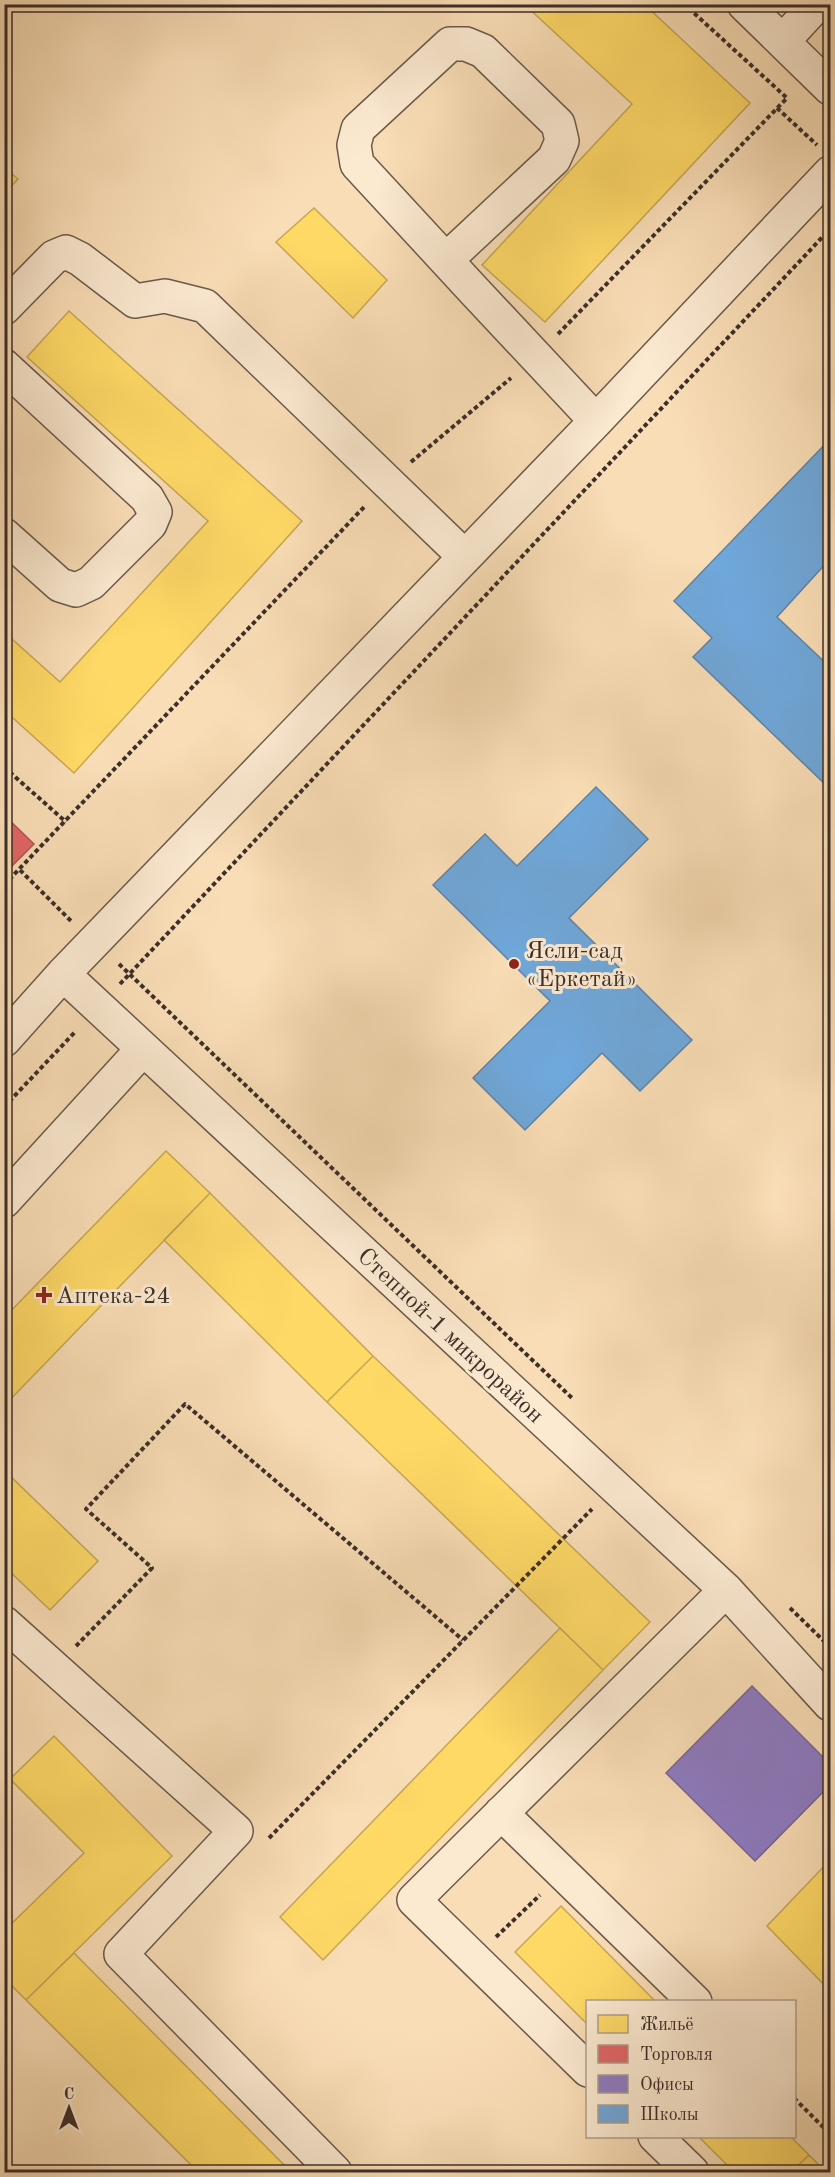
<svg xmlns="http://www.w3.org/2000/svg" width="835" height="2177" viewBox="0 0 835 2177" font-family="'Old Standard TT',serif">
  <rect width="100%" height="100%" fill="#f9ddb6"/>
  <filter id="stains"><feTurbulence type="fractalNoise" baseFrequency=".00333" numOctaves="4"/><feColorMatrix values="0 0 0 0 .2 0 0 0 0 .09 0 0 0 0 .02 0 0 0 .5 -.17"/></filter>
  <radialGradient id="worn" r=".72"><stop offset=".6" stop-color="#630" stop-opacity="0"/><stop offset="1" stop-color="#630" stop-opacity=".3"/></radialGradient>
  <path fill="#ffd966" stroke="#c4a654" stroke-width="1.5" d="M524 4H644L750 103 545 322 482 265 632 104Z
    M4 167 18 179 4 194Z
    M314 208 387 280 353 318 276 242Z
    M69 311 302 521 74 773 4 710V632L60 682 208 521 27 357Z
    M166 1151 210 1193 4 1406V1318Z
    M210 1193 373 1356 327 1402 164 1240Z
    M373 1356 650 1622 603 1670 327 1402Z
    M4 1470 98 1561 50 1610 4 1566Z
    M560 1628 603 1670 323 1960 280 1917Z
    M54 1736 172 1856 26 2000 4 1978V1931L84 1853 10 1779Z
    M830 1860V1991L767 1926Z
    M561 1906 656 2002H588V2025L515 1952Z
    M74 1953 291 2172H198L26 2000Z
    M698 2136H790L809 2155 791 2172H734Z
    M809 2155 826 2172H791Z"/>
  <path fill="#e06666" stroke="#af5554" stroke-width="1.5" d="M4 815 34 844 4 874Z"/>
  <path fill="#8e7cc3" stroke="#756595" stroke-width="1.5" d="M752 1686 830 1764V1785L755 1861 666 1773Z"/>
  <path fill="#6fa8dc" stroke="#6083a6" stroke-width="1.5" d="M830 439V559L777 617 830 667V789L693 657 712 638 674 601Z
    M596 787 648 839 569 918 692 1040 640 1091 602 1053 525 1130 473 1078 550 1001 433 885 485 834 517 866Z"/>
  <g fill="none" stroke-linecap="round" stroke-linejoin="round">
    <defs>
      <path id="minor" d="M744 4 830 88
        M783 41 817 4
        M446 260 554 159 562 141 558 124 483 51 466 44H450L358 129 354 145 357 164C436 250 516 336 596 421
        M4 308 54 257 66 252 80 259 135 301 165 296 205 306 465 557
        M4 366 147 498 155 512 150 524 91 583 76 590 60 585 4 535
        M63 974 726 1590 830 1704
        M4 1040 63 974 596 421 830 173
        M4 1201 143 1049
        M4 1623 236 1831 121 1954 335 2172
        M501 1813 695 2002
        M588 2070 414 1900 726 1590
        M655 2136 692 2172"/>
    </defs>
    <use href="#minor" stroke="#6b5a4c" stroke-width="36"/>
    <path stroke="#3c2e29" stroke-width="4" stroke-dasharray="4.5 3" stroke-linecap="butt" d="M777 108 817 145
      M558 334 787 98 684 4
      M411 462 511 378
      M4 767 66 822
      M20 870 71 921
      M4 885 365 506
      M119 964 573 1399
      M120 984 830 229
      M4 1107 76 1031
      M790 1608 830 1647
      M76 1646 152 1568 86 1509 185 1404 463 1640
      M269 1838 592 1509
      M496 1937 540 1895
      M794 2098 830 2134
      M4 2167 11 2172"/>
    <use href="#minor" stroke="#fbe9d0" stroke-width="33"/>
  </g>
  <g fill="#8f2418" stroke="#fbe9d0" stroke-width="2">
    <circle cx="514" cy="964" r="6"/>
    <path d="M41 1286h6v6h6v6h-6v6h-6v-6h-6v-6h6z"/>
  </g>
  <g text-anchor="middle" stroke-width="6" stroke-linejoin="round" paint-order="stroke">
    <g font-size="24" fill="#3c2e29" stroke="#fbe9d0" text-anchor="start">
      <text x="526" y="958">Ясли-сад<tspan x="526" dy="28">«Еркетай»</tspan></text>
      <text x="56" y="1303">Аптека-24</text>
    </g>
    <g font-size="24" fill="#3c2e29" stroke="#fbe9d0">
      <text transform="translate(451 1335) rotate(43)" y="8">Степной-1 микрорайон</text>
    </g>
  </g>
  <rect width="835" height="2177" fill="none" stroke="#f9ddb6" stroke-width="24"/>
  <rect x="6" y="6" width="823" height="2165" fill="none" stroke="#3c2e29" stroke-width="3"/>
  <rect x="12" y="12" width="811" height="2153" fill="none" stroke="#3c2e29" stroke-width="1.5"/>
  <rect x="586" y="2000" width="210" height="138" fill="#fbe9d0" stroke="#af9e8d" stroke-width="1.5"/>
  <rect x="598" y="2015" width="30" height="18" fill="#ffd966" stroke="#af9e8d" stroke-width="1.5"/>
  <text x="640" y="2030" font-size="18" fill="#3c2e29">Жильё</text>
  <rect x="598" y="2045" width="30" height="18" fill="#e06666" stroke="#af9e8d" stroke-width="1.5"/>
  <text x="640" y="2060" font-size="18" fill="#3c2e29">Торговля</text>
  <rect x="598" y="2075" width="30" height="18" fill="#8e7cc3" stroke="#af9e8d" stroke-width="1.5"/>
  <text x="640" y="2090" font-size="18" fill="#3c2e29">Офисы</text>
  <rect x="598" y="2105" width="30" height="18" fill="#6fa8dc" stroke="#af9e8d" stroke-width="1.5"/>
  <text x="640" y="2120" font-size="18" fill="#3c2e29">Школы</text>
  <g transform="translate(69 2108)" stroke="#fbe9d0" stroke-width="4.5" paint-order="stroke">
  <path d="M0-4.5L10 22L0 15L-10 22Z" fill="#3c2e29"/>
  <text y="-9" font-size="16" font-weight="bold" text-anchor="middle" fill="#3c2e29">С</text>
  </g>
  <rect width="100%" height="100%" filter="url(#stains)"/>
  <rect width="100%" height="100%" fill="url(#worn)"/>
</svg>
